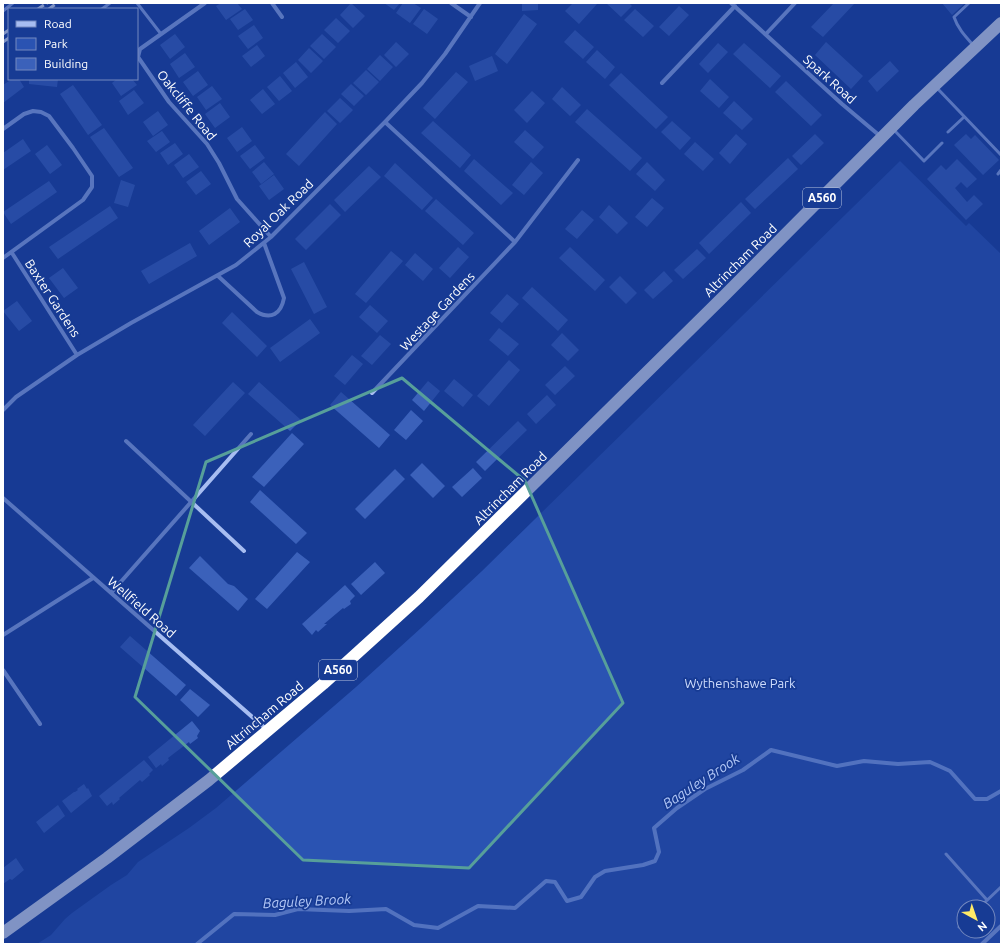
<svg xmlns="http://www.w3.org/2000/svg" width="1004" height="947" viewBox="0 0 1004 947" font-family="Ubuntu,sans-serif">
  <rect width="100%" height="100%" fill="#173b94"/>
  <path fill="#2a53b2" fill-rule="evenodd" d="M900 161 966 226 969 223 1001 254V944H37L51 935 65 919 72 913 111 885 127 875 138 862 189 828 216 808 356 687 421 628 482 571ZM964 907H988V931H964Z"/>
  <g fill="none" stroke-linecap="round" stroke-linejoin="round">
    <path stroke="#9ab6f3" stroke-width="4" d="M197 944 234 914 275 915 298 909 349 911 386 909 414 925 438 928 478 906 515 908 546 881 555 882 567 901 581 897 595 877 605 871 643 865 655 861 659 852 654 828 677 808 705 789 743 770 771 750 837 766 864 761 898 764 930 762 950 771 975 799H987L1001 791"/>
  </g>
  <path fill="#3b61ba" d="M221 3H237L242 9 226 20 216 6Z
    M351 3 365 16 353 28 340 15Z
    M384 3H400L394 10Z
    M403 3H413L421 8 410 23 396 13Z
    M522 3H538V10L522 11Z
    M573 3H596L597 4 579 24 565 11Z
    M606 3H629L632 6 621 17Z
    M834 3H855L823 37 811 27Z
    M942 3H965L952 15Z
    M679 6 689 15 669 36 659 27Z
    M245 9 253 20 238 30 230 19Z
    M424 9 438 19 427 34 413 24Z
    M635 9 654 26 643 37 624 20Z
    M524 14 537 24 507 64 495 54Z
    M336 18 350 31 338 43 324 30Z
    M254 25 263 38 248 49 238 36Z
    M575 30 594 47 583 59 564 42Z
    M175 34 185 47 170 59 160 45Z
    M322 34 336 47 324 59 310 46Z
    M396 42 409 54 396 67 384 55Z
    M826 42 863 76 851 89 815 55Z
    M718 43 728 52 708 73 699 64Z
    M744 43 781 76 770 88 733 54Z
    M257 45 265 56 251 67 242 56Z
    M309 48 323 61 311 73 298 60Z
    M597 50 615 67 605 79 586 62Z
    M185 53 195 67 179 78 170 64Z
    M380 55 393 67 380 81 367 69Z
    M492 56 498 71 475 81 469 66Z
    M890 61 899 71 877 92 868 81Z
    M296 62 308 77 295 88 283 73Z
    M366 70 379 82 366 95 353 83Z
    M198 71 208 85 193 96 183 82Z
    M456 72 468 82 435 119 423 108Z
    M621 73 668 117 656 129 609 85Z
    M280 76 292 91 279 101 267 87Z
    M12 79H19L24 87 3 103V85Z
    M29 79H58L57 87 29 84Z
    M117 79H132L137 85 121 96 112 83Z
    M710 79 729 97 719 108 700 91Z
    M786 81 822 115 811 126 775 92Z
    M351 84 364 96 354 106 341 94Z
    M73 85 102 125 88 135 60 94Z
    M212 86 222 99 206 110 197 97Z
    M562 87 581 105 570 116 552 99Z
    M263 89 275 104 262 114 250 100Z
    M134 90 144 103 128 115 119 101Z
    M532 91 545 103 527 123 514 110Z
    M340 98 353 110 340 123 327 111Z
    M734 101 753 119 742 130 723 113Z
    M220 103 230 117 215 128 205 114Z
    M587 109 642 158 630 171 575 122Z
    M158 111 168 125 153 136 143 122Z
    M325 112 337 124 299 166 286 154Z
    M433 121 471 155 460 168 421 133Z
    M672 121 691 138 680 150 661 132Z
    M242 127 252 141 237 152 227 138Z
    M104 128 133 168 119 177 90 137Z
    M525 130 544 147 533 159 514 142Z
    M162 131 170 142 156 152 147 141Z
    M736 134 747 144 730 164 719 153Z
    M815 134 824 143 801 165 792 156Z
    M966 134 971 139 975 135 999 160 983 175 954 145Z
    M23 139 31 151 3 170V153Z
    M695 142 714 159 703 171 684 154Z
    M175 143 183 154 168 165 160 153Z
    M47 145 62 165 50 174 35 154Z
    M255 145 265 158 250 169 240 156Z
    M189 154 199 167 183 178 174 165Z
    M788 158 798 169 755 209 745 199Z
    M474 159 513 193 501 205 464 171Z
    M957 159 977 179 967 188 961 182 955 188 967 202 974 195 983 204 966 220 927 179 941 165 946 170Z
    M264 162 274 174 261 184 252 172Z
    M531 162 543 173 524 195 512 185Z
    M647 162 665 180 655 191 636 174Z
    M395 163 433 198 422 210 384 176Z
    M369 166 381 177 345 212 334 200Z
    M201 171 211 184 196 195 186 182Z
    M274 175 284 189 269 200 259 186Z
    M121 180 135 185 128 207 114 203Z
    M49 181 57 192 11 224 3 212Z
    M652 198 664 208 647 227 635 217Z
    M436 199 474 233 463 245 425 211Z
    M741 202 751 213 709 254 699 243Z
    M330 204 341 215 306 250 295 239Z
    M609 205 628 223 617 234 599 217Z
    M110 206 118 218 58 259 49 247Z
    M230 208 240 222 209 245 199 231Z
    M582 210 594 220 577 239 565 229Z
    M190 243 197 256 149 284 141 271Z
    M458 247 469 257 450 278 439 268Z
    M570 247 605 280 595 291 559 258Z
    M697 249 706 258 683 279 674 270Z
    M391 251 403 261 366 303 355 294Z
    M415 253 433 269 423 281 405 265Z
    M304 262 327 307 314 314 291 269Z
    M63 268 78 288 64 298 49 278Z
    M664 271 673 281 653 299 644 290Z
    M620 276 637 293 626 304 609 287Z
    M532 287 568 320 558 331 522 298Z
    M507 294 519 304 502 323 490 313Z
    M17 301 32 321 19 331 3 311Z
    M370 305 388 321 377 333 359 317Z
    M232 312 267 346 257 357 222 323Z
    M310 319 320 333 280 362 270 348Z
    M499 328 519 344 508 356 489 340Z
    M562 333 579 350 568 361 551 345Z
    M380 335 391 344 372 365 361 356Z
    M352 355 363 364 345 385 334 376Z
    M509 360 520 370 489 406 477 396Z
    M565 366 575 376 555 395 545 385Z
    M454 379 473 395 463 407 444 391Z
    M428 381 440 391 424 411 412 400Z
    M233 382 245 393 205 436 193 425Z
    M259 382 301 420 290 431 248 394Z
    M341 392 390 435 379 448 330 405Z
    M547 395 556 405 536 424 527 414Z
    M411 410 423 421 406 440 394 430Z
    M518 421 527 430 485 471 476 462Z
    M292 433 304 444 264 487 252 477Z
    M422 463 445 486 433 498 410 475Z
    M473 468 482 478 462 497 452 487Z
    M395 469 405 479 365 519 355 509Z
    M260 490 307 533 296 544 250 502Z
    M297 552 310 562 267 609 255 599Z
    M200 556 228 584 234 586 248 599 238 611 189 568Z
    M375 562 385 573 361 595 351 584Z
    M345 585 355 596 350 601 351 604 344 609 343 608 324 624H327L318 632 316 630 312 635 302 624Z
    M130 636 186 685 176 696 120 647Z
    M190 689 210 705 198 717 180 700Z
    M192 721 200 731 197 736 198 738 190 744 189 742 168 758 169 760 162 766 161 764 156 768 148 757Z
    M144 760 153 770 149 774 150 775 142 782 140 780 119 798 120 799 113 805 112 802 107 806 99 796Z
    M84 784 87 789 88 788 92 796 71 813 62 801 74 792H75L78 790 77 789Z
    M58 805 65 816 44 833 36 822Z
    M16 858 24 870 12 880 10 879 3 884V868Z"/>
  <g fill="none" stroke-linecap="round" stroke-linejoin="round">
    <path stroke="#a7bdf1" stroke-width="3" d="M137 3 161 34
      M969 3 954 17C958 29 966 37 974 46
      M102 9 110 3
      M3 11 13 3
      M937 88 1001 155
      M893 129 924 161 942 143
      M948 132 964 117
      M998 174 1001 170
      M946 854 987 900
      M980 907 1001 887
      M959 927 964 922"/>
    <path stroke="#a7bdf1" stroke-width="4" d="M205 3 140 49 138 57 169 102 207 144 219 163 237 199 271 237
      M272 3 282 17
      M451 3 471 17
      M731 3 842 104 880 136
      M766 34 795 3
      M662 83 735 6
      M385 122 515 242
      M3 129 24 114 33 111 41 112 49 116 73 148 92 176V187L83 200 3 258
      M12 253 77 355
      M218 276 257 312C271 320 281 314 284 298L264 243
      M372 393 515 242 578 160
      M3 410 16 397 77 355 131 323 236 265 271 237 385 122 422 83 445 54 480 3
      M126 441 244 551
      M3 498 266 729
      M111 593 251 434
      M3 635 93 578
      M3 670 40 724
      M982 944 1001 926"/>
    <path stroke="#fff" stroke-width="12" d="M3 933 107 858 209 780 323 684 419 597 724 296 914 105 1001 23"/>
    <path stroke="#fff" stroke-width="3" stroke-dasharray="7 3" stroke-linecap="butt" d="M38 9 47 3
      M49 9 57 3
      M3 34 9 30
      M3 42 9 38"/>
  </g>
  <path d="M0 0H1004V947H0ZM402 378 525 481 623 703 469 868 303 860 135 697 206 462Z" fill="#173b94" fill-opacity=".55" fill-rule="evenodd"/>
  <path fill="none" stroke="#579f9a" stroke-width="3" stroke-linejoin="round" d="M402 378 525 481 623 703 469 868 303 860 135 697 206 462Z"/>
  <g text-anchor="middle" stroke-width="3.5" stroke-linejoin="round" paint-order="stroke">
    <g fill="#173b94" stroke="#b9c4df" stroke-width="1">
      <rect x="803" y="188" width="38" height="20" rx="3"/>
      <rect x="319" y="660" width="38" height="20" rx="3"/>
    </g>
    <g font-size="12" font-weight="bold" fill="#fff">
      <text x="822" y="202">A560</text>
      <text x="338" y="674">A560</text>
    </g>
    <g font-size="13" fill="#fff" stroke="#173b94">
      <text transform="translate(830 79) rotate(42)" y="5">Spark Road</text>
      <text transform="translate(187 105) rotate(51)" y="5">Oakcliffe Road</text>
      <text transform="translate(278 213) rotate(-44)" y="5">Royal Oak Road</text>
      <text transform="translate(740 260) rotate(-45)" y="5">Altrincham Road</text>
      <text transform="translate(53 298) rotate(57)" y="5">Baxter Gardens</text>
      <text transform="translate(437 311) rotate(-47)" y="5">Westage Gardens</text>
      <text transform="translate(510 488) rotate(-45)" y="5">Altrincham Road</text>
      <text transform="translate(142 607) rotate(41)" y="5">Wellfield Road</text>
      <text transform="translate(264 715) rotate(-40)" y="5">Altrincham Road</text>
    </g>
    <g font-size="13" fill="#cedcfc" stroke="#173b94">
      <text x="740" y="688">Wythenshawe Park</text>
    </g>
    <g font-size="14" font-style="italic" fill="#b3c8f7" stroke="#173b94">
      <text transform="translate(701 781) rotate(-33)" y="5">Baguley Brook</text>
      <text transform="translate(307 901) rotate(-3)" y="5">Baguley Brook</text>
    </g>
  </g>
  <rect width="1004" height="947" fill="none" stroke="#ffffff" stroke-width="8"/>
  <rect x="8" y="8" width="130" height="72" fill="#173b94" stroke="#7489bf"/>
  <rect x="16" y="21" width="20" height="6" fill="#a7bdf1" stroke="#7489bf"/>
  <text x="44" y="28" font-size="12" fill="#ffffff">Road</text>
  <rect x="16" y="38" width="20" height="12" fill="#2a53b2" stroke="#7489bf"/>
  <text x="44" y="48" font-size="12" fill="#ffffff">Park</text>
  <rect x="16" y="58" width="20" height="12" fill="#3b61ba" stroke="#7489bf"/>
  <text x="44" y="68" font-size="12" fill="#ffffff">Building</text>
  <g transform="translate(976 919) rotate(140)"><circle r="19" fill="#173b94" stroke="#7489bf"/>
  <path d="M0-3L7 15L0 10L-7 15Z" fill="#ffea67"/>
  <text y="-6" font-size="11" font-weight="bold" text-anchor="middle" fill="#ffffff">N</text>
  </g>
</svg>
